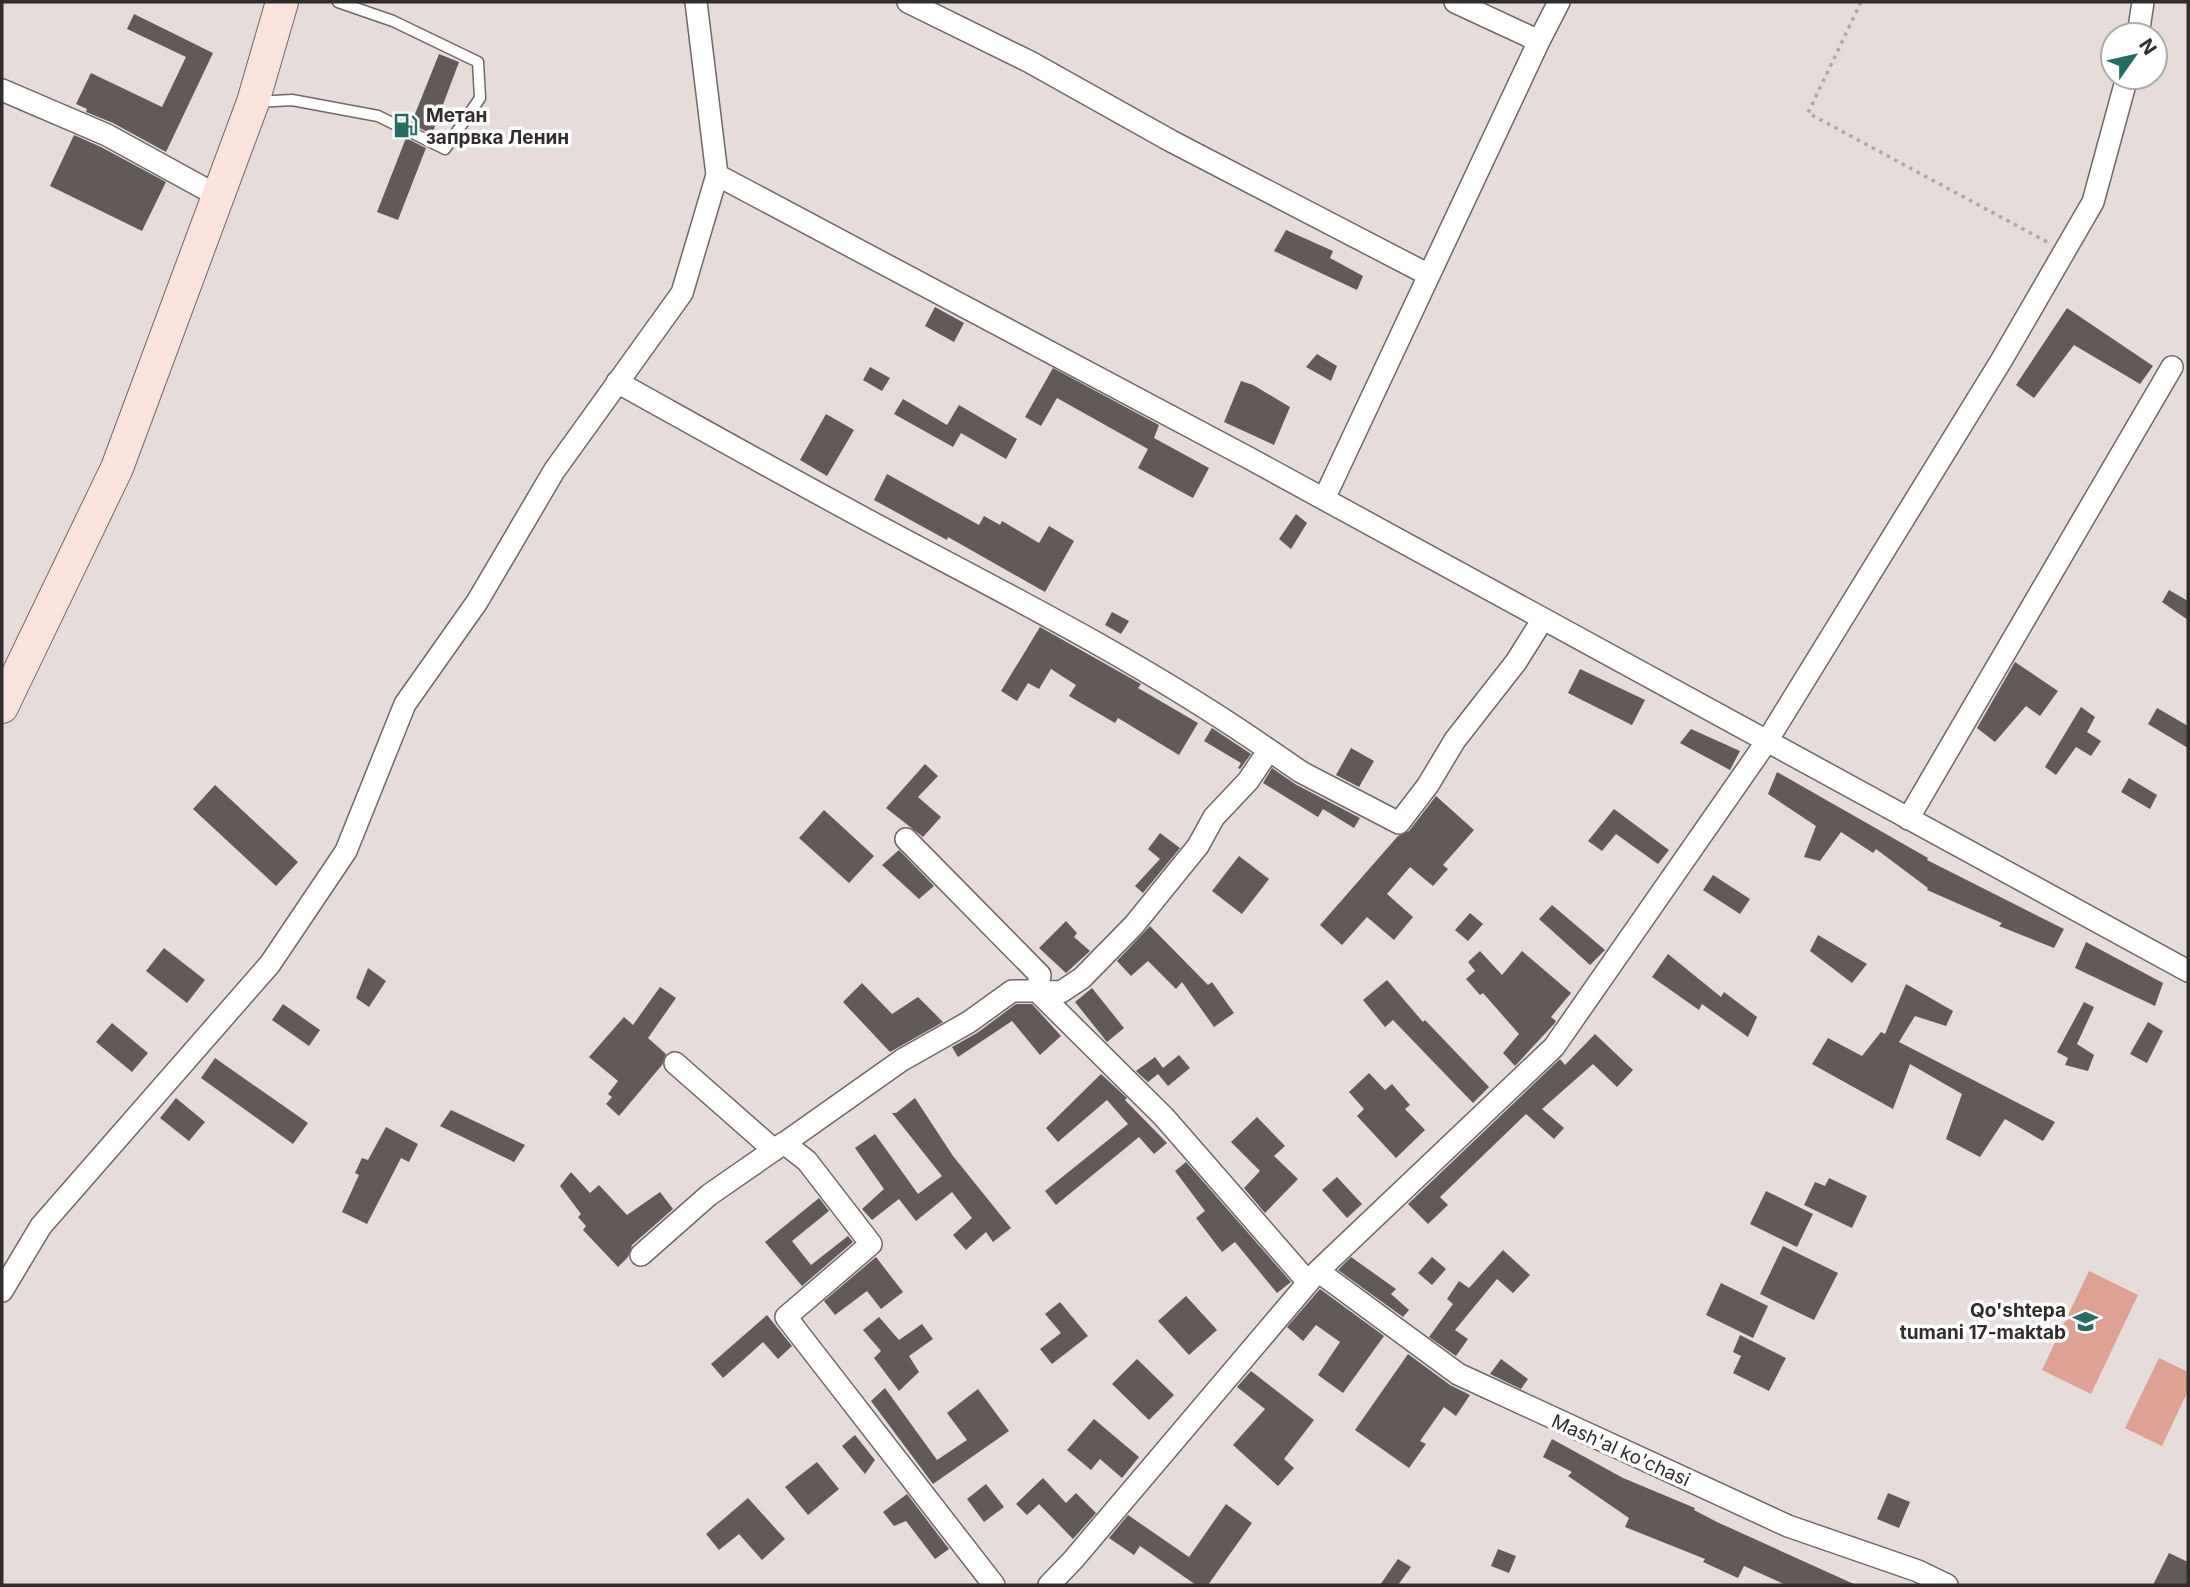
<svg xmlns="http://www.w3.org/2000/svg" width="2190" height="1587" viewBox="0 0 2190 1587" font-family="Inter,sans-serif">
  <rect width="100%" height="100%" fill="#e6dcda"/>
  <path fill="#dea295" d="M2089 1271 2138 1295 2091 1394 2042 1370Z
    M2159 1358 2188 1372V1391L2162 1446 2125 1428Z"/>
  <path fill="#625a59" d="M134 14 213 53 166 152 113 123 86 112 87 109 76 104 91 73 162 107 186 57 127 29Z
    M439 54 459 62 432 134 411 124Z
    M74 135 101 147 166 182 142 231 50 186Z
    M406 138 426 148 398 220 377 212Z
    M1286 230 1333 251 1330 258 1363 276 1357 290 1274 251Z
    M935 307 964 323 954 342 925 326Z
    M2067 308 2153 366 2140 384 2074 345 2034 398 2016 385Z
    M1317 354 1337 366 1331 381 1306 367Z
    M870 367 890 378 882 391 863 380Z
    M1053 368 1159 425 1154 438 1209 468 1193 498 1138 468 1148 449 1057 398 1041 426 1025 417Z
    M1241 381 1253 385 1290 407 1274 445 1224 422Z
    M903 399 947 425 959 405 1017 439 1006 459 961 433 953 447 894 414Z
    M826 414 854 430 827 476 800 460Z
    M887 474 979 525 984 516 1000 525 1002 521 1039 543 1049 526 1074 541 1045 592 948 537 947 540 874 500Z
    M1296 514 1307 523 1291 549 1279 539Z
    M2169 590 2188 601V620L2162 602Z
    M1112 612 1129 621 1121 634 1105 625Z
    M1040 627 1141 684 1138 688 1198 723 1179 755 1118 718 1115 723 1069 696 1076 685 1051 669 1039 689 1028 683 1017 701 1001 691Z
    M2015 662 2058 691 2040 716 2026 706 1995 742 1977 728Z
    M1580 669 1645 700 1632 725 1568 693Z
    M2081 707 2095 717 2087 732 2101 741 2091 756 2076 747 2056 775 2045 767Z
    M2157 708 2188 726V748L2148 724Z
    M1212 728 1251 754 1240 769 1238 768 1241 763 1204 741Z
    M1691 729 1740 751 1730 770 1680 743Z
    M1351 748 1374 761 1359 787 1336 775Z
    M925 764 938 776 918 797 941 817 923 837 886 808Z
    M1272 768 1295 784 1360 818 1354 828 1323 809 1318 817 1263 783Z
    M1777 772 1928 858 1927 860 2064 929 2054 948 1999 926 2002 923 1927 890 1928 888 1876 849 1873 853 1841 832 1820 861 1804 857 1816 826 1768 794Z
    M2129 778 2157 795 2150 809 2121 792Z
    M215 785 298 862 276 886 193 809Z
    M1436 796 1474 830 1443 865 1448 869 1433 886 1410 867 1387 894 1413 917 1394 940 1367 917 1342 945 1320 925 1398 836 1409 831Z
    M1614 809 1669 850 1658 864 1616 834 1602 851 1588 841Z
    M824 810 874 856 849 883 799 838Z
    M1160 833 1180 848 1143 893 1135 886 1160 859 1148 849Z
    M899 850 934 886 919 899 882 865Z
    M1239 856 1269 879 1242 914 1212 891Z
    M1713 875 1750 899 1740 914 1703 890Z
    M1552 905 1605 950 1590 965 1539 919Z
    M1470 913 1483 924 1468 941 1455 930Z
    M1066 921 1077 933 1074 937 1090 951 1066 973 1039 948Z
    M1150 926 1208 985 1212 982 1234 1013 1214 1027 1182 982 1176 989 1148 961 1131 976 1117 961Z
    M1818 935 1867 964 1852 983 1810 951Z
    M2086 942 2163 983 2155 1006 2075 968Z
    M164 948 205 980 187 1003 146 971Z
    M1480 951 1502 975 1522 951 1571 993 1551 1017 1556 1021 1554 1024 1515 1066 1503 1053 1519 1034 1483 993 1480 995 1466 979 1475 971 1468 962Z
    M1668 954 1721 997 1724 992 1757 1017 1748 1037 1702 1004 1699 1010 1652 977Z
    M368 968 386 981 369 1007 356 998Z
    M1387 980 1423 1022 1425 1020 1489 1087 1473 1103 1393 1020 1385 1027 1363 1000Z
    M862 983 892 1014 918 997 943 1022 890 1052 843 1002Z
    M1906 984 1953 1011 1946 1026 1915 1016 1899 1042 2055 1122 2043 1141 2005 1119 1980 1157 1946 1139 1962 1094 1910 1064 1893 1109 1812 1064 1828 1038 1862 1056 1881 1032 1885 1034Z
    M660 987 676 998 648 1038 666 1054 662 1065 619 1116 606 1104 612 1097 608 1094 618 1081 589 1057 624 1017 633 1025Z
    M1092 988 1124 1028 1107 1042 1075 1002Z
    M2084 1002 2094 1007 2077 1044 2094 1055 2088 1071 2065 1065 2068 1058 2057 1052Z
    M283 1004 320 1030 309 1046 272 1020Z
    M1016 1004H1032L1061 1036 1040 1055 1012 1021 958 1057 952 1047 977 1033Z
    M2148 1022 2163 1031 2147 1063 2130 1054Z
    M112 1023 148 1053 132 1072 96 1042Z
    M1595 1034 1633 1070 1617 1087 1593 1064 1542 1109 1564 1128 1554 1139 1526 1114 1440 1197 1448 1205 1428 1224 1408 1204 1560 1059 1565 1065Z
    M1179 1055 1190 1068 1168 1086 1158 1074 1148 1082 1136 1071 1155 1057 1163 1068Z
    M215 1058 308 1123 293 1144 201 1078Z
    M1369 1073 1385 1090 1392 1084 1410 1105 1405 1109 1425 1130 1396 1158 1357 1116 1364 1109 1349 1092Z
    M1101 1074 1127 1098 1125 1100 1167 1143 1154 1154 1139 1137 1056 1205 1045 1191 1128 1124 1107 1100 1058 1142 1046 1128Z
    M176 1098 205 1122 189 1141 160 1118Z
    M915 1098 953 1156 1011 1228 993 1242 986 1232 966 1250 953 1235 972 1218 952 1192 916 1221 899 1199 872 1220 862 1209 884 1189 855 1148 875 1134 918 1194 942 1176 892 1113H896Z
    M451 1110 525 1145 514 1162 440 1126Z
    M1257 1117 1285 1146 1274 1156 1298 1179 1265 1213 1244 1188 1260 1171 1231 1142Z
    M386 1127 418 1144 409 1162 401 1158 367 1224 342 1212 359 1175 355 1173 362 1158 368 1160Z
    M1186 1162 1291 1282 1277 1293 1235 1242 1222 1252 1196 1218 1205 1211 1175 1171Z
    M571 1172 590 1193 599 1185 627 1215 660 1192 673 1209 632 1245 628 1257 618 1267 583 1230 586 1226 578 1217 581 1214 560 1186Z
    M1337 1177 1362 1204 1347 1218 1322 1190Z
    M1829 1178 1867 1196 1852 1228 1804 1205 1815 1182 1825 1186Z
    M1766 1191 1813 1214 1797 1247 1750 1224Z
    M819 1198 829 1211 792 1241 811 1265 848 1236 853 1242 802 1286 765 1242Z
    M1783 1246 1838 1273 1814 1320 1760 1294Z
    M1503 1250 1530 1275 1513 1293 1497 1279 1455 1330 1468 1339 1456 1356 1429 1337 1453 1304 1447 1299 1459 1281 1469 1288Z
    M876 1257 903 1292 881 1309 867 1291 835 1315 824 1301Z
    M1351 1257 1396 1289 1391 1294 1409 1310 1403 1317 1338 1270Z
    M1432 1257 1446 1269 1432 1285 1418 1273Z
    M1721 1283 1768 1306 1753 1338 1706 1315Z
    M1320 1289 1384 1336 1343 1393 1318 1375 1340 1342 1316 1325 1303 1341 1287 1327Z
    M1186 1296 1217 1330 1189 1355 1158 1321Z
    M1060 1302 1088 1336 1052 1364 1040 1349 1061 1333 1045 1314Z
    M767 1315 792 1346 778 1359 763 1342 723 1378 711 1364Z
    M879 1317 899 1340 922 1324 933 1339 909 1356 919 1372 899 1391 874 1358 881 1351 863 1330Z
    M1740 1335 1786 1358 1769 1391 1733 1373 1741 1356 1733 1352Z
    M1408 1354 1450 1385 1470 1395 1456 1416 1444 1407 1420 1441 1426 1444 1409 1468 1355 1430Z
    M1137 1359 1174 1395 1149 1420 1112 1384Z
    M1501 1359 1528 1379 1521 1389 1490 1374Z
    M1251 1371 1314 1420 1284 1459 1294 1468 1278 1486 1233 1445 1265 1409 1237 1387Z
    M885 1388 937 1460 967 1440 947 1413 978 1389 1009 1431 933 1484 871 1401Z
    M1094 1419 1139 1457 1122 1478 1100 1459 1091 1470 1067 1450Z
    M855 1435 875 1460 865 1474 842 1446Z
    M1552 1439 1623 1478 1695 1508 1694 1510 1717 1522 1856 1585H1786L1744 1566 1738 1578 1703 1562 1705 1559 1625 1527 1629 1518 1568 1476 1572 1472 1543 1457Z
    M817 1462 839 1489 808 1515 785 1487Z
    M1043 1478 1066 1503 1076 1493 1096 1513 1073 1539 1039 1504 1027 1515 1016 1504Z
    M986 1484 1004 1507 984 1522 967 1499Z
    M1888 1493 1910 1502 1899 1528 1877 1519Z
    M907 1494 949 1549 935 1559 906 1521 894 1526 883 1512Z
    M748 1498 785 1539 762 1560 739 1534 719 1550 706 1534Z
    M1226 1504 1252 1523 1208 1585H1196L1140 1546 1134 1555 1109 1538 1128 1515 1189 1557Z
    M1498 1549 1516 1556 1509 1573 1491 1566Z
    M2169 1553 2188 1562V1585H2153Z
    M1398 1559 1411 1567 1398 1585H1380Z"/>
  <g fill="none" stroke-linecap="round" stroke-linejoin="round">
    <defs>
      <path id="lane" d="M256 102 292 100 378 116 445 149 480 98 478 62 393 21 338 2"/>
      <path id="street" d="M908 2 1030 62 1171 141 1429 275
        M2138 35 2143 2
        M1539 41 1559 2
        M2 90 107 135 218 196
        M717 175 1247 457 2188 971
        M617 382C716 437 815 493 916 546 1036 609 1158 673 1269 750L1248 781 1214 817 1198 846 1134 925 1082 978 1061 992 1037 991
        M1324 499 1539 41 1455 2
        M1269 750 1301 772 1399 823 1428 785 1455 740 1516 662 1543 619
        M1908 819 2172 367
        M1037 991 1164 1117 1308 1282
        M675 1063 774 1150
        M786 1142 902 1060 969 1022 1012 991H1037L1040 975 906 839
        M641 1255 709 1195 784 1143 807 1161 871 1244 786 1317 994 1585
        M1318 1271 1458 1374 1788 1526 1918 1571 1947 1585
        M2 1291 41 1226 270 964 346 851 405 704 477 602 554 471 682 293 717 175 696 2
        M1049 1585 1073 1560 1318 1271 1554 1047 1767 741 2001 361 2093 202 2127 77"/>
      <path id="secondary" d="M2 707 117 468 253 102 282 2"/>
    </defs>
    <use href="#lane" stroke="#6f6765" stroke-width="13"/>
    <use href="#street" stroke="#6f6765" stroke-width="24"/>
    <use href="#secondary" stroke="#6f6765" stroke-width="34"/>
    <path stroke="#afa6a5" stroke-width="3.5" stroke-dasharray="3.5 5" stroke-linecap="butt" d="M1861 2 1808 113 2049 243"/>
    <use href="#lane" stroke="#fff" stroke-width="10"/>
    <use href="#street" stroke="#fff" stroke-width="21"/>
    <use href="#secondary" stroke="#fbe2dc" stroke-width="32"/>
  </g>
  <defs>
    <symbol id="fuel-bare" viewBox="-9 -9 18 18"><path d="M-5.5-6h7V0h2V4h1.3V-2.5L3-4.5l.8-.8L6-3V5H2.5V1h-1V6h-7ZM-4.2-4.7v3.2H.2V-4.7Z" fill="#256c62" stroke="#fff" stroke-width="2.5" paint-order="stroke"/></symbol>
    <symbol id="school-bare" viewBox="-9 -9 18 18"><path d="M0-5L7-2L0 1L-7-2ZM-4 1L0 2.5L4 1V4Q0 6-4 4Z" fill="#256c62" stroke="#fff" stroke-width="2.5" paint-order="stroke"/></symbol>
  </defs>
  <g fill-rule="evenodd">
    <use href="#fuel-bare" x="388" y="108" width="35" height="35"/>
    <use href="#school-bare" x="2068" y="1304" width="35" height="35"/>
  </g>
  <g text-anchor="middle" stroke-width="7" stroke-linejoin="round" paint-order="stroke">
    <g font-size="19" font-weight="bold" fill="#312d2c" stroke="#fff" text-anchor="start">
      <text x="426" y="122">Метан<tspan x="426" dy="22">запрвка Ленин</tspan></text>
      <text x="2066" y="1317" text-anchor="end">Qo'shtepa<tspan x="2066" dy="22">tumani 17-maktab</tspan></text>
    </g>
    <g font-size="19" fill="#312d2c" stroke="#fff">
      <text transform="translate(1621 1450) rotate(24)" y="7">Mash'al ko'chasi</text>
    </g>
  </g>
  <rect width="2190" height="1587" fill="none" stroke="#312d2c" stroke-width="7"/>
  <g transform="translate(2134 56) rotate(56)"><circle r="33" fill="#ffffff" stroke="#adabab" stroke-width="2"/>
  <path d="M0-5L12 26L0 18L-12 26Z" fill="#256c62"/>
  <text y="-10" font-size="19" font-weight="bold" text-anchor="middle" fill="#312d2c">N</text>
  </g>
</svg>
